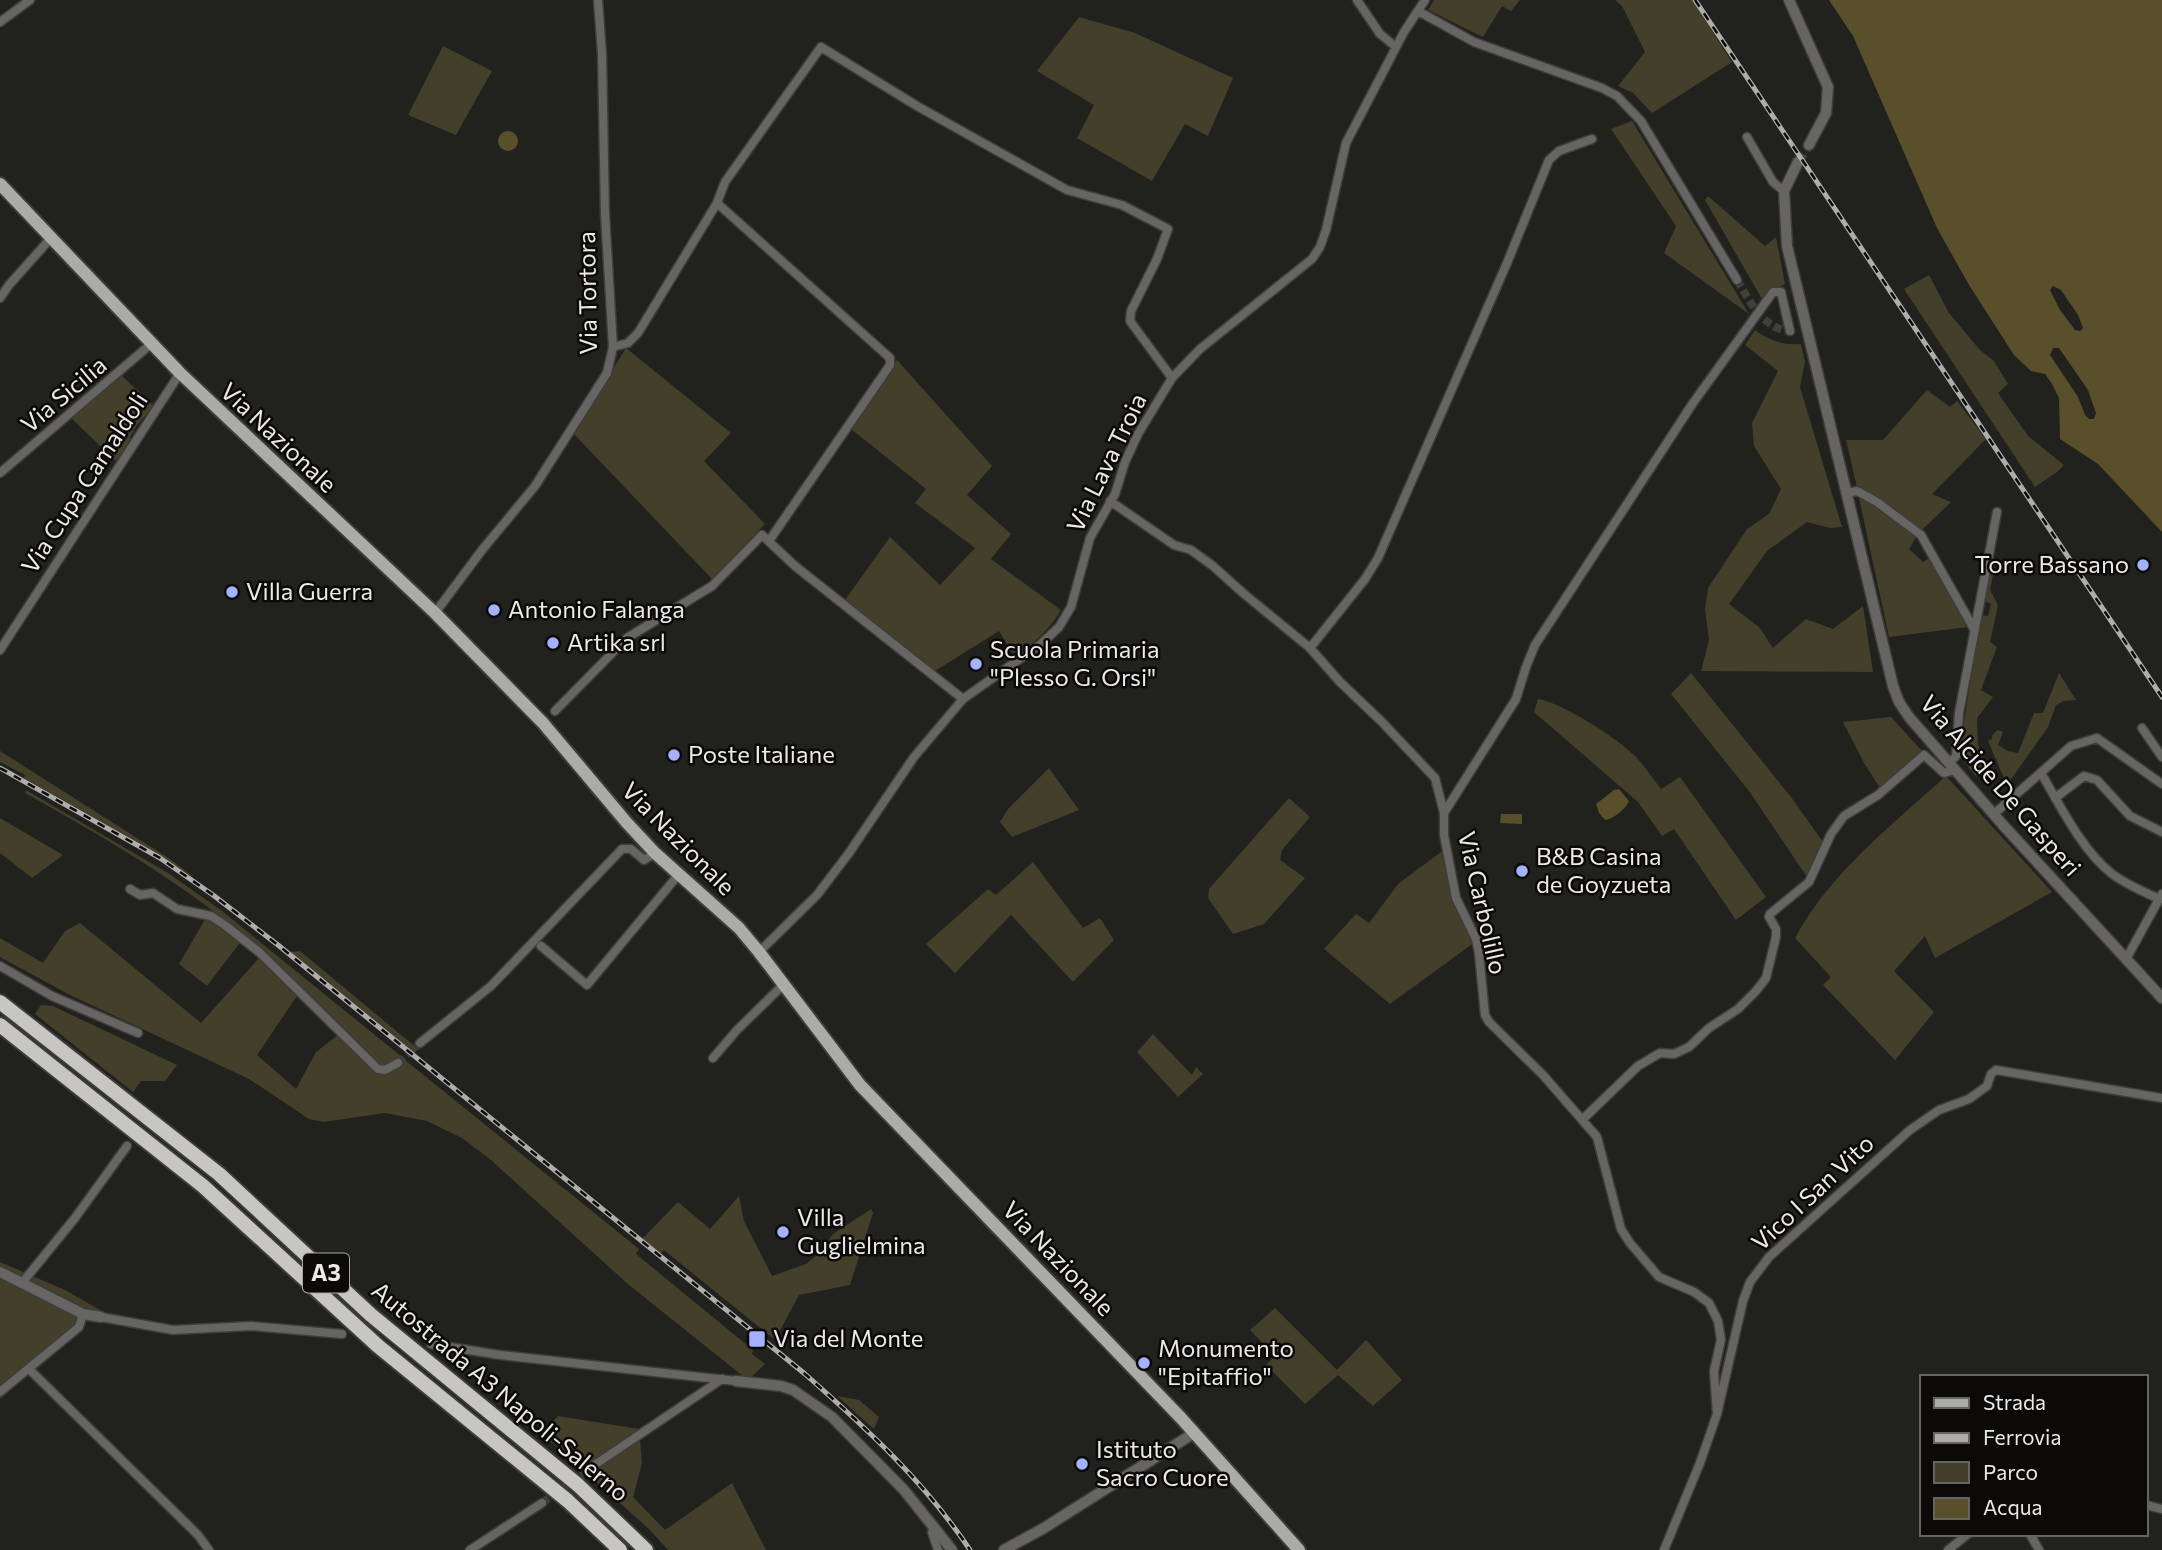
<svg xmlns="http://www.w3.org/2000/svg" width="2162" height="1550" viewBox="0 0 2162 1550" font-family="Commissioner,sans-serif">
  <rect width="100%" height="100%" fill="#21211e"/>
  <path fill="#443f2b" d="M1434 0H1520L1511 11 1502 6 1483 37 1428 10Z
    M1615 0H1692L1732 62 1652 113 1633 93 1618 86 1645 52 1622 6Z
    M1079 17 1135 33 1233 78 1208 136 1185 124 1152 181 1077 138 1094 105 1037 71Z
    M443 46 492 71 456 135 408 115Z
    M1632 121 1749 314 1664 253 1676 226 1611 129Z
    M1708 196 1765 246 1776 237 1785 284 1771 290 1762 299 1705 200Z
    M1929 275 1949 313 1980 350 1994 361 2008 384 1998 393 2028 436 2064 465 2057 472 2035 487 1904 289Z
    M1755 330C1769 341 1783 345 1801 344L1805 362 1800 387 1842 527 1830 528 1807 522 1767 551 1729 604 1760 628 1773 648 1806 619 1833 629 1863 606 1873 672 1701 671 1709 640 1705 609 1708 588 1747 529 1769 514 1781 489 1754 446 1752 423 1778 371 1745 345Z
    M626 348 731 433 704 461 765 524 712 579 573 433Z
    M897 360 992 466 967 495 1011 534 991 559 1061 610C1049 631 1033 643 1015 657L999 631 935 671 845 600 890 537 940 585 975 548 915 503 926 489 851 429Z
    M121 375 154 406 137 425 130 437 131 441 117 462 70 417Z
    M1927 390 1950 407 1957 401 1986 439 1932 494 1951 502 1921 531 1877 499 1857 487 1846 440H1883Z
    M1859 498 1875 505 1916 537 1909 549 1923 562 1931 557 1968 627 1889 637Z
    M1991 563 1995 564 1990 590 1998 605 1990 642 1997 647 1981 690 1993 697 1977 718 1978 745 1987 768 1977 777C1965 765 1962 758 1961 741L1981 615 1988 616 1991 604 1984 601Z
    M1691 673 1791 797 1823 842 1807 877 1749 791 1671 694Z
    M2059 673 2076 700 2064 701 2056 705 2048 727 2007 785 1988 741 1992 739V735L1998 730 2003 732 1998 745 2008 751 2018 753 2034 713H2043Z
    M1538 699C1563 703 1619 739 1637 758 1646 768 1653 779 1661 789L1680 777 1766 897 1736 920 1674 829 1662 836 1638 802 1534 712Z
    M1891 717 1922 751 1880 788 1864 763 1843 722Z
    M0 751 170 859 195 878 110 827 24 778 25 775 0 762Z
    M1049 768 1079 810 1012 837 1000 822 1008 809Z
    M1946 776 2052 892 1935 958 1925 936 1894 971 1934 1012 1895 1060 1823 985 1831 977 1795 938C1830 873 1892 825 1946 776Z
    M26 790 168 873 222 911 402 1057 387 1068 379 1067C340 1028 302 987 261 950 190 887 107 839 25 793Z
    M1289 798 1310 817 1282 850 1280 860 1305 878 1264 924 1233 934 1208 898 1209 889Z
    M0 818 63 855 32 878 0 853Z
    M1445 849 1453 896 1475 942 1390 1004 1324 949 1356 914 1369 923 1398 884Z
    M1033 862 1083 928 1100 918 1114 940 1073 982 1011 915 955 973 926 944 988 889 996 895Z
    M207 916 242 940 207 986 179 964Z
    M80 923 201 1023 260 957 299 993 257 1055 296 1089 316 1052 338 1035 380 1073 389 1071 405 1060 639 1249 636 1254 753 1350 752 1354 765 1364 750 1378 744 1377 629 1285 491 1160 462 1138 427 1121 385 1113 323 1122 309 1119 249 1079 68 994 0 957V938L43 963 65 931Z
    M300 951 418 1049 414 1054 289 952Z
    M41 1005 53 1006 177 1065 165 1081H141L133 1092 35 1014Z
    M1153 1034 1192 1075 1196 1067 1203 1074 1178 1097 1137 1052Z
    M739 1196 744 1221 772 1276 806 1264 821 1252 833 1234 871 1209 873 1213 850 1285 799 1295 775 1340 664 1250 660 1254 642 1239 678 1202 710 1229Z
    M0 1262 65 1290 100 1310 0 1399Z
    M1275 1308 1337 1370 1366 1340 1402 1380 1373 1406 1338 1375 1305 1404 1266 1365 1275 1356 1250 1330Z
    M837 1396 859 1400 879 1417 874 1429Z
    M558 1416 639 1429 642 1463 633 1497 665 1530 732 1483 766 1550H668L649 1529 554 1444 539 1437Z"/>
  <path fill="#59502b" d="M1829 0H2162V532L2098 464 2060 439 2059 398 2052 384 2045 374 2031 371 2014 355 1969 285 1937 228 1853 36Z
    M498 141a10 10 0 1 1 20 0a10 10 0 1 1-20 0Z
    M1619 789 1629 801C1626 809 1613 819 1605 820L1599 813 1596 804 1614 790Z
    M1501 814H1522V824L1500 823Z"/>
  <path fill="#21211e" d="M2053 286 2061 290 2078 315 2083 328 2080 331 2075 330 2060 310 2050 290Z
    M2053 348H2059L2088 390 2096 413 2094 419H2089L2085 415 2078 397 2050 355Z"/>
  <g fill="none" stroke-linecap="round" stroke-linejoin="round">
    <path stroke="#3f3f3c" stroke-width="8" stroke-dasharray="8 4" stroke-linecap="butt" d="M1737 280C1750 301 1760 324 1786 331
      M398 1063 420 1043
      M542 1503 587 1470"/>
    <path stroke="#3f3f3c" stroke-width="10" stroke-dasharray="10 5" stroke-linecap="butt" d="M1798 162 1809 145"/>
    <defs>
      <path id="minor" d="M1357 0 1380 34 1396 47
        M1418 11 1474 42 1602 88 1617 96 1641 121 1737 280
        M0 22 30 0
        M1747 137 1773 182 1784 191
        M717 203 890 358V365L769 541
        M0 298 9 285 51 238
        M613 347 628 343 638 333 717 203 725 182 821 47 917 106 1067 190 1122 205 1168 229 1157 259 1131 311 1130 321 1172 378
        M0 473 151 344
        M1846 493 1857 491 1877 502 1921 535 1974 629
        M1110 501 1174 545 1191 550 1213 566 1243 593 1310 648 1340 682 1381 721 1435 778 1444 813V835L1456 898 1476 939 1479 954 1485 1015 1489 1022 1543 1075 1597 1137 1621 1229 1630 1243 1659 1277 1694 1292 1709 1303 1718 1321 1721 1340 1714 1371 1717 1414
        M435 613 482 550 535 486 607 373 613 347 605 214 602 54 598 0
        M1310 648 1365 579 1378 558 1507 263 1549 160 1559 151 1592 139
        M0 650 180 373
        M555 711 627 638 712 586 762 535 795 566 963 699
        M2142 728 2162 757
        M1949 763 1956 756 1959 713 1997 512
        M2041 773C2060 805 2081 849 2111 873 2124 884 2143 891 2159 899
        M2055 798 2084 776 2097 780 2130 816 2162 832
        M1444 813 1516 699 1526 667 1535 645 1693 403 1773 292H1781L1790 331
        M1994 814 2071 746 2097 738 2162 784
        M130 889 140 895 153 893 177 909 211 916 226 926 259 952 378 1069 385 1070 398 1063
        M541 946 587 985 679 874
        M759 952 817 895 849 853 914 757 963 699 1041 644 1059 627 1071 607 1090 538 1115 494 1125 462 1138 434 1172 378 1200 349 1312 259 1320 247 1326 230 1346 143 1404 32 1425 0
        M2126 959 2162 894
        M0 966 52 996 138 1033
        M420 1043 491 986 622 849H631L644 860 655 853
        M713 1058 737 1030 784 984
        M1582 1120 1638 1066 1660 1053 1674 1054 1689 1047 1709 1028 1738 1009 1756 991 1766 978 1776 937V929L1769 917 1770 914 1809 882 1831 834 1844 816 1878 795 1924 755 1944 773 1955 770
        M22 1283 75 1218 127 1146
        M101 1317 173 1330 251 1326 342 1334
        M431 1344 500 1355 736 1381
        M29 1369 198 1535 209 1550
        M0 1392 79 1327 83 1314
        M587 1470 722 1379
        M2146 1505 2162 1509
        M935 1527 932 1532 938 1550
        M2030 1534 2039 1550
        M470 1550 542 1503
        M1664 1550 1700 1463 1717 1414 1743 1301 1750 1282 1769 1257 1910 1130 1939 1110 1969 1099 1987 1086 1991 1074 1996 1070 2162 1098
        M1948 1550 1968 1534"/>
      <path id="tertiary" d="M1789 0 1828 87 1826 113 1809 145
        M1798 162 1784 191 1787 246 1893 686 1899 702 1909 717 2003 825 2162 998
        M0 1272 83 1314 101 1317
        M736 1381 781 1386 793 1390 832 1417 904 1490 952 1550
        M1004 1550 1044 1528 1194 1433"/>
      <path id="primary" d="M0 184 180 373 435 613 543 723 627 823 655 853 739 928 759 952 860 1085 1181 1418 1299 1550"/>
      <path id="motorway" d="M0 1002 219 1174 371 1315 578 1485 646 1550
        M0 1025 203 1186 378 1346 568 1501 620 1550"/>
    </defs>
    <use href="#minor" stroke="#3d3d3a" stroke-width="11"/>
    <use href="#tertiary" stroke="#3d3d3a" stroke-width="13"/>
    <use href="#primary" stroke="#3d3d3a" stroke-width="16"/>
    <use href="#motorway" stroke="#3d3d3a" stroke-width="18"/>
    <use href="#minor" stroke="#666564" stroke-width="8"/>
    <use href="#tertiary" stroke="#666564" stroke-width="10"/>
    <use href="#primary" stroke="#ababa8" stroke-width="12"/>
    <use href="#motorway" stroke="#c7c6c3" stroke-width="14"/>
    <defs>
      <path id="rail" d="M1695 0 2162 697
        M0 768 160 858 213 895 278 945 805 1374C866 1428 925 1482 970 1550"/>
    </defs>
    <use href="#rail" stroke="#aeadac" stroke-width="5"/>
    <use href="#rail" stroke="#0b0a09" stroke-width="2.5" stroke-dasharray="8" stroke-linecap="butt"/>
  </g>
  <g fill="#a4b1fc" stroke="#0b0a09" stroke-width="2.5">
    <circle cx="2143" cy="565" r="7"/>
    <circle cx="232" cy="592" r="7"/>
    <circle cx="494" cy="610" r="7"/>
    <circle cx="553" cy="643" r="7"/>
    <circle cx="976" cy="664" r="7"/>
    <circle cx="674" cy="755" r="7"/>
    <circle cx="1522" cy="871" r="7"/>
    <circle cx="783" cy="1232" r="7"/>
    <rect x="748" y="1330" width="18" height="18" rx="3.5"/>
    <circle cx="1144" cy="1363" r="7"/>
    <circle cx="1082" cy="1464" r="7"/>
  </g>
  <g text-anchor="middle" stroke-width="5" stroke-linejoin="round" paint-order="stroke">
    <rect fill="#0b0a09" stroke="#a8a7a6" stroke-width="2" x="303" y="1253.5" width="46" height="39" rx="5"/>
    <g font-size="23" font-weight="bold" fill="#ebeae9">
      <text x="326" y="1281">A3</text>
    </g>
    <g font-size="24" fill="#ebeae9" stroke="#0b0a09">
      <text transform="translate(588 293) rotate(-91)" y="8">Via Tortora</text>
      <text transform="translate(64 395) rotate(-40)" y="8">Via Sicilia</text>
      <text transform="translate(278 438) rotate(43)" y="8">Via Nazionale</text>
      <text transform="translate(1107 463) rotate(-64)" y="8">Via Lava Troia</text>
      <text transform="translate(85 483) rotate(-57)" y="8">Via Cupa Camaldoli</text>
      <text transform="translate(2000 786) rotate(49)" y="8">Via Alcide De Gasperi</text>
      <text transform="translate(678 839) rotate(45)" y="8">Via Nazionale</text>
      <text transform="translate(1482 903) rotate(77)" y="8">Via Carbolillo</text>
      <text transform="translate(1813 1193) rotate(-43)" y="8">Vico I San Vito</text>
      <text transform="translate(1058 1259) rotate(46)" y="8">Via Nazionale</text>
      <text transform="translate(500 1392) rotate(40)" y="8">Autostrada A3 Napoli-Salerno</text>
    </g>
    <g font-size="24" fill="#ebeae9" stroke="#0b0a09" text-anchor="start">
      <text x="2129" y="573" text-anchor="end">Torre Bassano</text>
      <text x="246" y="600">Villa Guerra</text>
      <text x="508" y="618">Antonio Falanga</text>
      <text x="567" y="651">Artika srl</text>
      <text x="990" y="658">Scuola Primaria<tspan x="990" dy="28">"Plesso G. Orsi"</tspan></text>
      <text x="688" y="763">Poste Italiane</text>
      <text x="1536" y="865">B&amp;B Casina<tspan x="1536" dy="28">de Goyzueta</tspan></text>
      <text x="797" y="1226">Villa<tspan x="797" dy="28">Guglielmina</tspan></text>
      <text x="773" y="1347">Via del Monte</text>
      <text x="1158" y="1357">Monumento<tspan x="1158" dy="28">"Epitaffio"</tspan></text>
      <text x="1096" y="1458">Istituto<tspan x="1096" dy="28">Sacro Cuore</tspan></text>
    </g>
  </g>
  <rect x="1920" y="1375" width="228" height="161" fill="#0b0a09" stroke="#656463" stroke-width="2"/>
  <rect x="1934" y="1398" width="35" height="10" fill="#ababa8" stroke="#656463" stroke-width="2"/>
  <text x="1983" y="1410" font-size="21" fill="#ebeae9">Strada</text>
  <rect x="1934" y="1433" width="35" height="10" fill="#aeadac" stroke="#656463" stroke-width="2"/>
  <text x="1983" y="1445" font-size="21" fill="#ebeae9">Ferrovia</text>
  <rect x="1934" y="1462" width="35" height="21" fill="#443f2b" stroke="#656463" stroke-width="2"/>
  <text x="1983" y="1480" font-size="21" fill="#ebeae9">Parco</text>
  <rect x="1934" y="1498" width="35" height="21" fill="#59502b" stroke="#656463" stroke-width="2"/>
  <text x="1983" y="1515" font-size="21" fill="#ebeae9">Acqua</text>
</svg>
